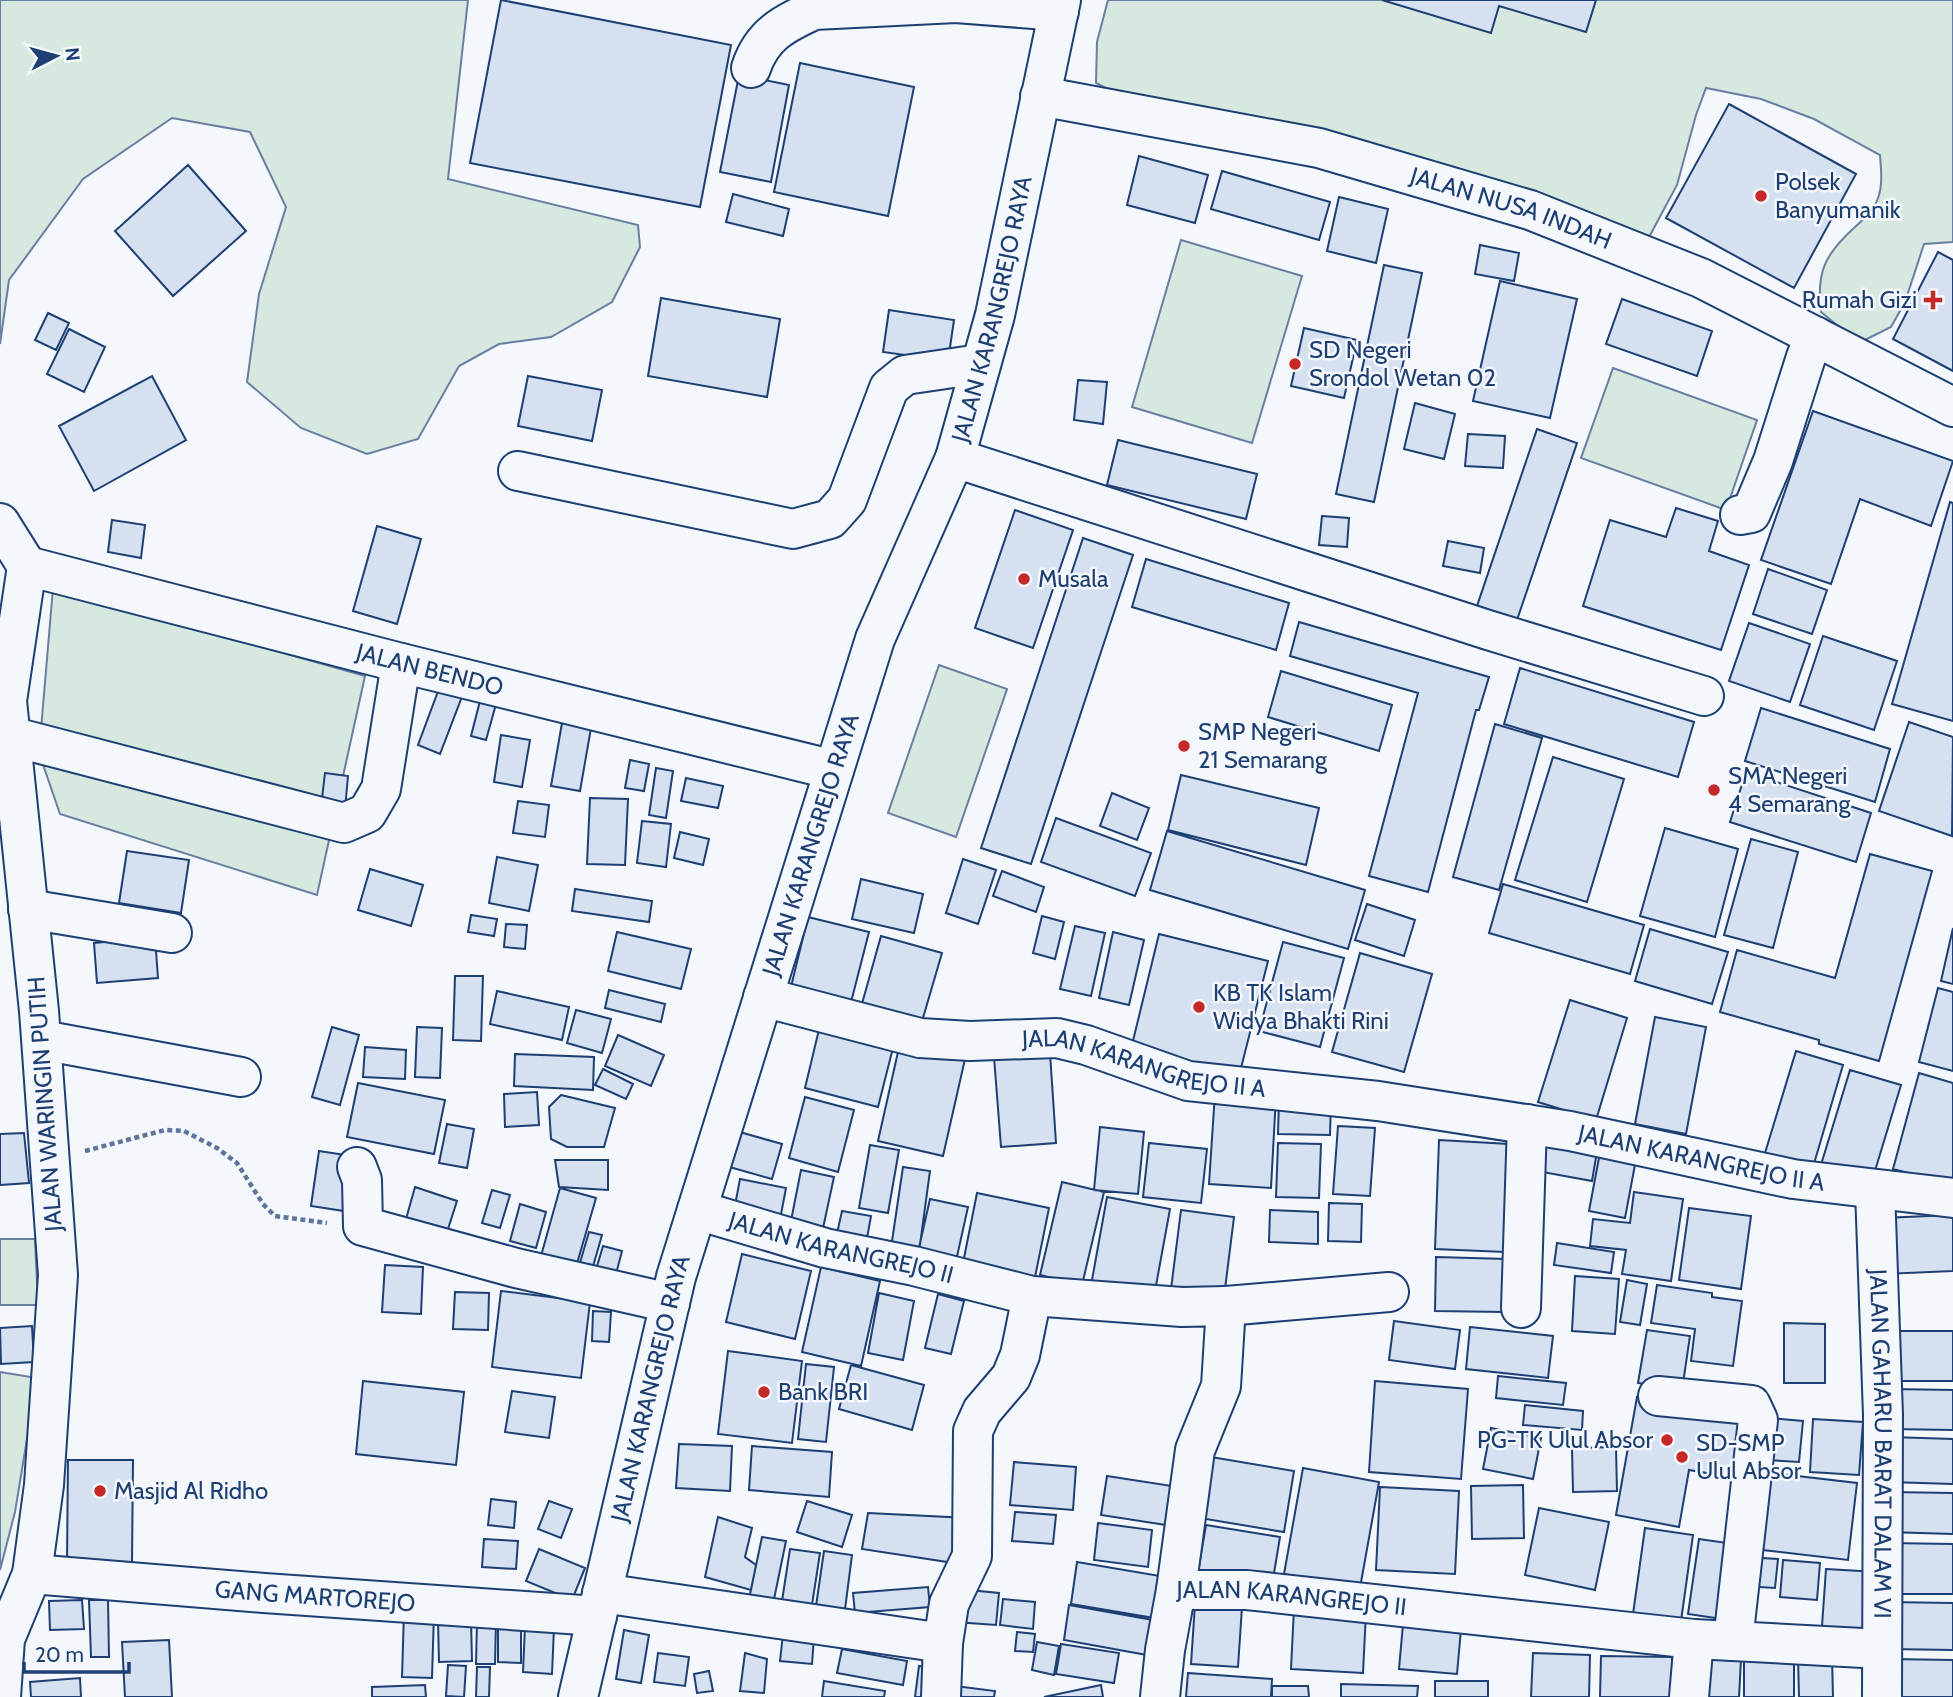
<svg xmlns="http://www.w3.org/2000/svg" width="1953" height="1697" viewBox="0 0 1953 1697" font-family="Cabin,sans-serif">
  <rect width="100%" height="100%" fill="#f4f7fb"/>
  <path fill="#d7e8df" stroke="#687fa3" stroke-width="2" d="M0 0H468L448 179 638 225 640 247 612 302 551 337 499 344 459 366 418 439 367 454 301 428 247 382 259 294 286 207 250 132 172 118 83 179 9 280 0 344Z
    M1108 0H1953V242L1924 244 1905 302 1891 327 1859 343 1821 312C1816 272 1825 254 1855 227 1864 219 1874 210 1878 198 1883 185 1881 169 1880 155L1814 119 1761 99 1706 88 1696 115 1677 185 1648 239 1127 99 1096 83 1097 42Z
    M1181 240 1302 276 1252 443 1132 407Z
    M1613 368 1757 420 1726 510 1581 458Z
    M53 588 365 676 317 895 60 814 39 753Z
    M939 665 1007 689 956 837 888 813Z
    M0 1239H35L38 1305H0Z
    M0 1372 37 1378 15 1512 0 1570Z"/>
  <path fill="#d5e0f0" stroke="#1d3f73" stroke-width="2" d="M501 0 731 45 700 207 470 163Z
    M1382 0H1596L1586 32 1499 6 1491 33Z
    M800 63 914 87 888 216 774 192Z
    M739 75 789 85 771 182 720 172Z
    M1729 104 1856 174 1794 288 1666 218Z
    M1139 156 1208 175 1195 223 1127 205Z
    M188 165 246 231 173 296 115 231Z
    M1222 171 1330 202 1319 240 1211 209Z
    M733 194 789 209 783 236 726 222Z
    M1339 197 1388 209 1376 263 1327 251Z
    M1480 245 1519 253 1514 281 1475 274Z
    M1938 252 1953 260V371L1893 339Z
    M1384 265 1422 273 1374 502 1336 494Z
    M1500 281 1577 299 1550 418 1473 401Z
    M661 298 780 319 767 397 648 376Z
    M1622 299 1712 331 1697 376 1606 344Z
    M889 310 954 320 948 361 883 352Z
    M48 313 69 323 56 350 35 340Z
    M1304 328 1357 340 1344 398 1291 386Z
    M69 329 105 347 84 392 47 374Z
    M152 376 186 440 94 491 59 426Z
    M528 376 602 390 592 441 518 426Z
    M1078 380 1107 382 1103 424 1074 420Z
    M1415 403 1455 414 1444 459 1404 449Z
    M1813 411 1953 461 1931 526 1860 499 1831 584 1761 560Z
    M1537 429 1577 443 1517 620 1477 606Z
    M1468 434 1505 436 1503 468 1465 466Z
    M1118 440 1257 474 1246 519 1107 485Z
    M1950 502 1953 503V721L1892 704Z
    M1676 508 1718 521 1709 551 1749 565 1721 650 1583 606 1610 520 1666 537Z
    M1015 510 1073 530 1033 648 975 628Z
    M1322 516 1349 518 1347 547 1319 545Z
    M112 520 145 525 141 558 108 552Z
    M377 526 421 539 397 624 353 611Z
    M1083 538 1133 555 1031 864 981 848Z
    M1448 541 1484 548 1480 573 1443 566Z
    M1146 559 1289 603 1276 650 1132 607Z
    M1768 569 1827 590 1812 634 1753 614Z
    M1299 622 1489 677 1479 710H1476L1428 892 1369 876 1418 693 1290 656Z
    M1749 623 1810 644 1790 702 1729 681Z
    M1823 636 1897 661 1874 730 1800 705Z
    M1520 668 1694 722 1678 777 1504 724Z
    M1281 671 1392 705 1379 751 1268 717Z
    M440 686 463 694 440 754 418 745Z
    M482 693 498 697 486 740 471 736Z
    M1761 708 1890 749 1875 802 1745 761Z
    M1909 722 1953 737 1952 836 1879 811Z
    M562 723 591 728 580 791 551 786Z
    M1495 724 1542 738 1499 890 1453 877Z
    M501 735 530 740 522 787 494 782Z
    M1553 757 1624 779 1587 902 1515 880Z
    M630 760 649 764 644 791 625 788Z
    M656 768 673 771 666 818 649 815Z
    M1746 772 1871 813 1856 862 1730 822Z
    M325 773 348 776 345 809 321 807Z
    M1181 775 1319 808 1306 865 1168 830Z
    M686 778 723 786 718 808 681 801Z
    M1112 793 1149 808 1137 840 1100 826Z
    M590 798 628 799 625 865 587 864Z
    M518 801 549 805 545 837 513 833Z
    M1056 818 1151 853 1135 896 1041 862Z
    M642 821 671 824 666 867 637 863Z
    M1665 828 1738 849 1715 937 1640 916Z
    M1167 831 1365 890 1348 949 1150 890Z
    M680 832 709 839 703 865 674 858Z
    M1751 839 1798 852 1773 948 1724 935Z
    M127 851 189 860 181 913 119 903Z
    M1870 854 1932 871 1879 1061 1819 1044V1040L1720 1012 1737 950 1835 978Z
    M497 857 538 865 529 911 489 903Z
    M963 859 996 870 978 924 946 913Z
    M370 869 423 885 411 926 358 910Z
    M1002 871 1044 887 1036 912 993 896Z
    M861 879 923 894 914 933 852 919Z
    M1503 884 1644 925 1630 974 1489 933Z
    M575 889 652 901 649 922 572 911Z
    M1367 904 1415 920 1404 956 1355 940Z
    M471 915 497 919 494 936 468 932Z
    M1042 916 1064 922 1055 959 1033 953Z
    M808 917 869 932 848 1014 788 999Z
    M506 924 527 925 525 949 504 947Z
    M1075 926 1105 933 1091 996 1060 989Z
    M1953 928V984L1941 981Z
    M1650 929 1728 952 1712 1004 1635 981Z
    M617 932 691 949 681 989 608 971Z
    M1113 932 1144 940 1129 1005 1099 998Z
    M1159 934 1268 961 1238 1080 1130 1053Z
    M881 936 942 953 918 1035 858 1018Z
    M155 937 158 978 97 983 94 943Z
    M1283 942 1344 958 1320 1047 1259 1031Z
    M1360 953 1432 974 1404 1072 1332 1052Z
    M455 976H483L481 1041 453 1040Z
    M1938 988 1953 992V1071L1919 1062Z
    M609 990 665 1004 661 1022 605 1008Z
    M497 991 569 1007 562 1040 490 1024Z
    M1570 1000 1627 1018 1596 1120 1538 1102Z
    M576 1010 611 1019 602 1053 567 1043Z
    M822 1017 896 1036 878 1107 805 1088Z
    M1655 1017 1706 1027 1686 1134 1635 1124Z
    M332 1027 359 1035 340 1105 312 1097Z
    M417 1027 442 1028 440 1078 415 1077Z
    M618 1035 664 1055 651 1086 605 1066Z
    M900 1043 965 1059 943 1156 878 1141Z
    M365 1047 406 1050 405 1079 363 1077Z
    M1796 1051 1843 1065 1813 1167 1765 1153Z
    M1050 1053 1056 1143 1001 1147 994 1057Z
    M515 1054 594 1057 593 1090 514 1086Z
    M603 1069 633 1084 626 1099 595 1085Z
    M1850 1070 1901 1085 1871 1184 1820 1168Z
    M1919 1073 1953 1083V1185L1893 1169Z
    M358 1083 445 1100 434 1154 347 1137Z
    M537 1092 539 1125 505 1127 504 1094Z
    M1215 1093 1276 1096 1271 1188 1209 1184Z
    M561 1095 615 1108 604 1147H567L551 1139 549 1107Z
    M805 1097 854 1110 838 1172 789 1158Z
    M1279 1099 1331 1101 1330 1135 1278 1134Z
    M447 1124 474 1129 467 1168 439 1163Z
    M1338 1126 1375 1128 1370 1196 1333 1194Z
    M1100 1127 1144 1132 1138 1194 1094 1190Z
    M736 1131 782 1144 772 1179 726 1166Z
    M24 1133 29 1183 0 1185V1134Z
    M1543 1136 1598 1146 1592 1181 1537 1171Z
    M1439 1140 1509 1144 1505 1252 1435 1249Z
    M1149 1143 1207 1149 1201 1203 1143 1197Z
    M1278 1143 1321 1144 1319 1198 1276 1197Z
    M870 1145 899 1150 888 1213 859 1208Z
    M1601 1147 1637 1154 1625 1218 1589 1211Z
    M319 1151 352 1156 344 1211 311 1206Z
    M555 1160H608V1190L559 1187Z
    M903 1167 930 1171 919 1252 891 1248Z
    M801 1170 834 1177 820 1242 788 1236Z
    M740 1179 786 1188 779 1225 733 1216Z
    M1062 1182 1104 1192 1082 1285 1040 1275Z
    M415 1187 457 1201 447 1232 406 1219Z
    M560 1188 596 1198 574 1274 539 1263Z
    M492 1190 510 1195 500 1228 482 1223Z
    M1634 1192 1683 1199 1671 1281 1622 1274 1626 1250 1590 1246 1593 1219 1630 1223Z
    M977 1193 1049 1208 1034 1282 962 1268Z
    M1107 1197 1170 1209 1153 1302 1090 1291Z
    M930 1199 968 1207 954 1270 916 1261Z
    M1329 1203 1362 1204 1361 1242 1328 1241Z
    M520 1204 546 1212 536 1248 510 1241Z
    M1689 1208 1751 1216 1741 1289 1679 1280Z
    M1181 1210 1234 1217 1223 1305 1170 1297Z
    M1270 1210 1318 1212V1244L1269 1242Z
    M842 1211 871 1216 864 1255 834 1247Z
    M1953 1215V1271L1884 1274 1882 1218Z
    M589 1232 602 1235 592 1270 579 1266Z
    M1557 1243 1614 1252 1611 1273 1554 1265Z
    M603 1246 622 1251 615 1278 595 1273Z
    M742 1254 811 1271 795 1339 726 1322Z
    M1436 1257 1506 1259 1504 1312 1435 1311Z
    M385 1265 423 1267 421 1314 382 1312Z
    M821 1267 880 1281 861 1366 802 1352Z
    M1575 1276 1619 1279 1615 1334 1572 1331Z
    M1627 1280 1647 1284 1640 1325 1620 1322Z
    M1657 1285 1712 1293V1297L1742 1301 1733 1366 1691 1361 1695 1329 1651 1323Z
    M501 1291 590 1302 581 1378 492 1367Z
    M455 1292 489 1293 488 1330 453 1329Z
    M879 1293 914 1301 903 1360 868 1353Z
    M938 1294 964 1301 951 1354 925 1348Z
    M593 1311 611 1312 609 1342 592 1341Z
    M1394 1321 1460 1330 1455 1369 1389 1360Z
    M1784 1323 1825 1324V1383H1784Z
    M32 1326 34 1362 1 1364 0 1328Z
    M1470 1327 1553 1336 1548 1378 1466 1369Z
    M1647 1330 1690 1336 1682 1390 1638 1383Z
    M1890 1331H1953V1381H1890Z
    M728 1351 802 1361 792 1443 718 1434Z
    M806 1364 834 1367 826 1442 798 1439Z
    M851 1365 924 1385 912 1430 839 1409Z
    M1498 1376 1566 1383 1563 1405 1496 1398Z
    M363 1381 464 1392 456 1465 356 1454Z
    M1375 1381 1468 1389 1461 1479 1369 1472Z
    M1892 1389 1953 1390V1430L1891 1429Z
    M512 1391 555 1397 549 1438 505 1432Z
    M1637 1397 1746 1418 1735 1478 1689 1470 1679 1527 1616 1515Z
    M1525 1405 1583 1411 1582 1430 1523 1425Z
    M1770 1418 1803 1421 1799 1462 1767 1460Z
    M1813 1419 1863 1422 1859 1475 1810 1472Z
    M1491 1428 1541 1438 1533 1479 1483 1469Z
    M1891 1437 1953 1439V1484L1890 1482Z
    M679 1444 732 1446 730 1491 676 1488Z
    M752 1446 832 1452 829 1497 749 1490Z
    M1616 1447 1617 1491 1573 1492 1572 1448Z
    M1205 1456 1294 1471 1284 1532 1194 1517Z
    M68 1460H133L132 1562 67 1561Z
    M1014 1462 1076 1467 1073 1510 1010 1505Z
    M1303 1468 1379 1482 1360 1588 1284 1574Z
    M1771 1473 1857 1483 1848 1560 1763 1550Z
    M1107 1476 1172 1486 1166 1525 1101 1515Z
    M1523 1485 1524 1538 1472 1539 1471 1486Z
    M1380 1487 1459 1491 1455 1574 1376 1570Z
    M1889 1492 1953 1493V1534L1888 1532Z
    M491 1499 516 1502 514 1528 488 1525Z
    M549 1501 572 1509 561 1538 538 1529Z
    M807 1501 852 1515 842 1547 797 1532Z
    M1539 1508 1609 1522 1595 1590 1525 1575Z
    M1015 1512 1056 1515 1053 1544 1012 1541Z
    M868 1513 968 1518 967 1565 862 1549Z
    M718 1517 752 1528 745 1557 756 1565 751 1590 705 1577Z
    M1098 1523 1152 1530 1148 1567 1094 1560Z
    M1206 1525 1280 1537 1272 1585 1198 1572Z
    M1645 1528 1693 1535 1681 1621 1633 1614Z
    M762 1537 786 1541 773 1604 749 1599Z
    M484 1539 518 1541 516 1569 482 1567Z
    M1699 1539 1741 1545 1729 1620 1688 1614Z
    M1889 1543 1953 1544V1594H1889Z
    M539 1549 585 1568 572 1600 526 1581Z
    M790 1549 820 1553 812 1605 782 1601Z
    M824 1551 852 1555 844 1617 815 1613Z
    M1745 1557 1778 1559 1775 1588 1743 1586Z
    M1783 1560 1820 1563 1817 1600 1780 1597Z
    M1077 1562 1160 1576 1154 1618 1071 1604Z
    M1826 1569 1877 1572 1872 1644 1821 1640Z
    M928 1587 930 1607 855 1613 853 1593Z
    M958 1589 999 1593 996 1625 955 1622Z
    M1003 1599 1035 1602 1033 1629 1000 1625Z
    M82 1600 84 1629 50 1630 49 1601Z
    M89 1600H108L109 1657H91Z
    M1888 1602 1953 1603V1650L1888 1649Z
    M1195 1604 1242 1607 1238 1667 1191 1664Z
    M1069 1605 1164 1622 1158 1657 1064 1640Z
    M1294 1608 1366 1612 1363 1673 1291 1669Z
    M404 1612 434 1613 432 1678 402 1677Z
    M1404 1613 1462 1618 1457 1674 1399 1669Z
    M471 1620 472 1661 439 1662 438 1621Z
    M477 1620 496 1621 495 1664H476Z
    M498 1624H521V1663L498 1662Z
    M525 1626 554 1628 552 1674 523 1672Z
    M624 1630 649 1635 641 1683 616 1679Z
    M1017 1632 1035 1634 1033 1652 1015 1651Z
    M783 1634 814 1637 812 1664 780 1661Z
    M169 1640 172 1697H125L122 1642Z
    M1037 1642 1059 1646 1054 1675 1032 1670Z
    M1061 1644 1119 1653 1114 1683 1056 1674Z
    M842 1649 907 1661 903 1685 837 1673Z
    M658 1653 689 1657 685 1686 654 1682Z
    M745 1653 767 1659 764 1693 740 1691Z
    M1533 1653 1590 1655 1589 1697H1531Z
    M1601 1656 1672 1657V1697H1600Z
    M1697 1656 1741 1659 1739 1697H1694Z
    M1832 1656 1833 1697H1799L1798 1657Z
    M1744 1657H1794V1697H1744Z
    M1890 1659 1953 1660V1697H1889Z
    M448 1665 466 1666 464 1697 446 1696Z
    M919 1666 939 1669 935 1697H915Z
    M477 1667H490L489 1697H476Z
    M709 1671 713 1691 697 1693 694 1674Z
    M1188 1673 1272 1679 1271 1697H1186Z
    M80 1678 81 1697H31L30 1682Z
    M824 1681 885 1691 884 1697H822Z
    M1435 1681H1488V1697H1435Z
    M1341 1684 1418 1686 1417 1697H1341Z
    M425 1685 426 1697H372V1687Z
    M1101 1685 1103 1697H1044Z
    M955 1686 995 1691 994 1697H954Z
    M1272 1686H1308L1309 1697H1272Z"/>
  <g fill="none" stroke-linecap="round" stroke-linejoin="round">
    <defs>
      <g id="minor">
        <path d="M751 68C762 35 783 24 814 10L956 3 1059 11"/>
        <path id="s1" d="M1040 96 1319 148 1530 210 1701 278 1953 407"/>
        <path d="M955 458 1488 630 1704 696"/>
        <path d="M518 471 793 529 830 519 847 500 889 388 905 375 980 364"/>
        <path d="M1740 515 1751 513 1773 461 1806 357 1815 336"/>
        <path d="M0 523 27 566"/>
        <path id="s2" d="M27 566 401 663 834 770"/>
        <path d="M10 736 344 823 367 813 381 789 401 663"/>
        <path d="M28 909 172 933"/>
        <path id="s3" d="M763 997 920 1038 970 1041 1057 1038 1086 1045 1188 1081 1378 1101 1570 1131 1793 1179 1953 1198"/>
        <path d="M42 1040 241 1077"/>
        <path d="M357 1167 362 1180 363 1226 516 1268 670 1303"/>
        <path id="s4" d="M1875 1190 1883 1415 1882 1697"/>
        <path id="s5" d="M697 1210 825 1248 914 1266 1032 1296 1182 1307 1226 1306 1221 1386 1195 1450 1176 1590 1165 1650 1160 1697"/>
        <path d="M1226 1306 1389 1292"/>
        <path d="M1521 1308 1527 1124"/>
        <path d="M1658 1396 1751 1405 1758 1420 1733 1641"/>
        <path id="s6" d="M32 1574 264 1593 597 1616"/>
        <path id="s7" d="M1176 1590H1247L1694 1639 1882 1649"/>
        <path d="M602 1593 943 1643"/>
        <path d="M1 1697 5 1639 32 1574 44 1485 58 1275 39 1011 7 701 27 566"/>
        <path d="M941 1697 943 1643 949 1604 972 1556 973 1431 982 1411 1011 1377 1020 1355 1032 1296"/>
        <path d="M1689 1697 1694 1639"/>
      </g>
      <g id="major">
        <path id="s8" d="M578 1697 676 1277 875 639 955 458 995 315 1061 0"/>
      </g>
    </defs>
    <use href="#minor" stroke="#1d3f73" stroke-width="42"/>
    <use href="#major" stroke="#1d3f73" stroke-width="42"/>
    <path stroke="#5e769c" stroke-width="4.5" stroke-dasharray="5 3.5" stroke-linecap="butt" d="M85 1151 165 1130 184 1131 217 1148 237 1163 263 1204 275 1216 327 1223"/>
    <use href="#minor" stroke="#f4f7fb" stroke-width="38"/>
    <use href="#major" stroke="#f4f7fb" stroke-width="38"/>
  </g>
  <g fill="#c62828" stroke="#f4f7fb" stroke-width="2.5">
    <circle cx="1761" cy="196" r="7"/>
    <path d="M1929.5 289.5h7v7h7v7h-7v7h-7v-7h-7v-7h7z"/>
    <circle cx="1295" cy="364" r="7"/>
    <circle cx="1024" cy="579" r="7"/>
    <circle cx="1184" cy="746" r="7"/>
    <circle cx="1714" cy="790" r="7"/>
    <circle cx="1199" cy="1007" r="7"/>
    <circle cx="764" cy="1392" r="7"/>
    <circle cx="1667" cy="1440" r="7"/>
    <circle cx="1682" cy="1457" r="7"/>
    <circle cx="100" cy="1491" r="7"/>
  </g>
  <g text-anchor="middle" stroke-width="5" stroke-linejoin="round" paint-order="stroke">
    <g font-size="24" fill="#1d3f73" stroke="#f4f7fb" text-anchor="start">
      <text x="1775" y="190">Polsek<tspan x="1775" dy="28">Banyumanik</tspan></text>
      <text x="1917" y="308" text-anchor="end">Rumah Gizi</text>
      <text x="1309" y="358">SD Negeri<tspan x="1309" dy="28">Srondol Wetan 02</tspan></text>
      <text x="1038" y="587">Musala</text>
      <text x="1198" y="740">SMP Negeri<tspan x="1198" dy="28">21 Semarang</tspan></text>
      <text x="1728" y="784">SMA Negeri<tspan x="1728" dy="28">4 Semarang</tspan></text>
      <text x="1213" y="1001">KB TK Islam<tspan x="1213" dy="28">Widya Bhakti Rini</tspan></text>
      <text x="778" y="1400">Bank BRI</text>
      <text x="1653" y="1448" text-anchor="end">PG-TK Ulul Absor</text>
      <text x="1696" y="1451">SD-SMP<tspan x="1696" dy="28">Ulul Absor</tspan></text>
      <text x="114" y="1499">Masjid Al Ridho</text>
    </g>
    <g font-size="24" fill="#1d3f73" stroke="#f4f7fb">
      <text dy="8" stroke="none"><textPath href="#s1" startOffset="485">JALAN NUSA INDAH</textPath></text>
      <text dy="8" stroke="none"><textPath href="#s8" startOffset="1451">JALAN KARANGREJO RAYA</textPath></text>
      <text dy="8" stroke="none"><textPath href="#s2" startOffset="416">JALAN BENDO</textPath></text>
      <text dy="8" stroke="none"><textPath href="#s8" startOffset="884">JALAN KARANGREJO RAYA</textPath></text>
      <text dy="8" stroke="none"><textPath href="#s3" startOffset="390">JALAN KARANGREJO II A</textPath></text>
      <text transform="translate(45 1104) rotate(-94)" y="8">JALAN WARINGIN PUTIH</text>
      <text dy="8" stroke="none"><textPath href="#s3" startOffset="957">JALAN KARANGREJO II A</textPath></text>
      <text dy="8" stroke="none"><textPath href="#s5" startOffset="149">JALAN KARANGREJO II</textPath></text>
      <text dy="8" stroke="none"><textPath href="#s8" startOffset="317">JALAN KARANGREJO RAYA</textPath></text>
      <text dy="8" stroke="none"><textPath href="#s4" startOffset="254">JALAN GAHARU BARAT DALAM VI</textPath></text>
      <text dy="8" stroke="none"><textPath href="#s7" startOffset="116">JALAN KARANGREJO II</textPath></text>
      <text dy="8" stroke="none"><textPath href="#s6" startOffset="284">GANG MARTOREJO</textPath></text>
    </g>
  </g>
  <g transform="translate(56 56) rotate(84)" stroke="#f4f7fb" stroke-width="5" paint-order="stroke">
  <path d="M0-5L12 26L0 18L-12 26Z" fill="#1d3f73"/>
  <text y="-10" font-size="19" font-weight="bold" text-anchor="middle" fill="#1d3f73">N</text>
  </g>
  <path d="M24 1662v10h105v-10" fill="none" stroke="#1d3f73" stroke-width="3.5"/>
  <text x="35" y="1662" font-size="21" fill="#1d3f73" stroke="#f4f7fb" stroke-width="5" paint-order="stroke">20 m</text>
</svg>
